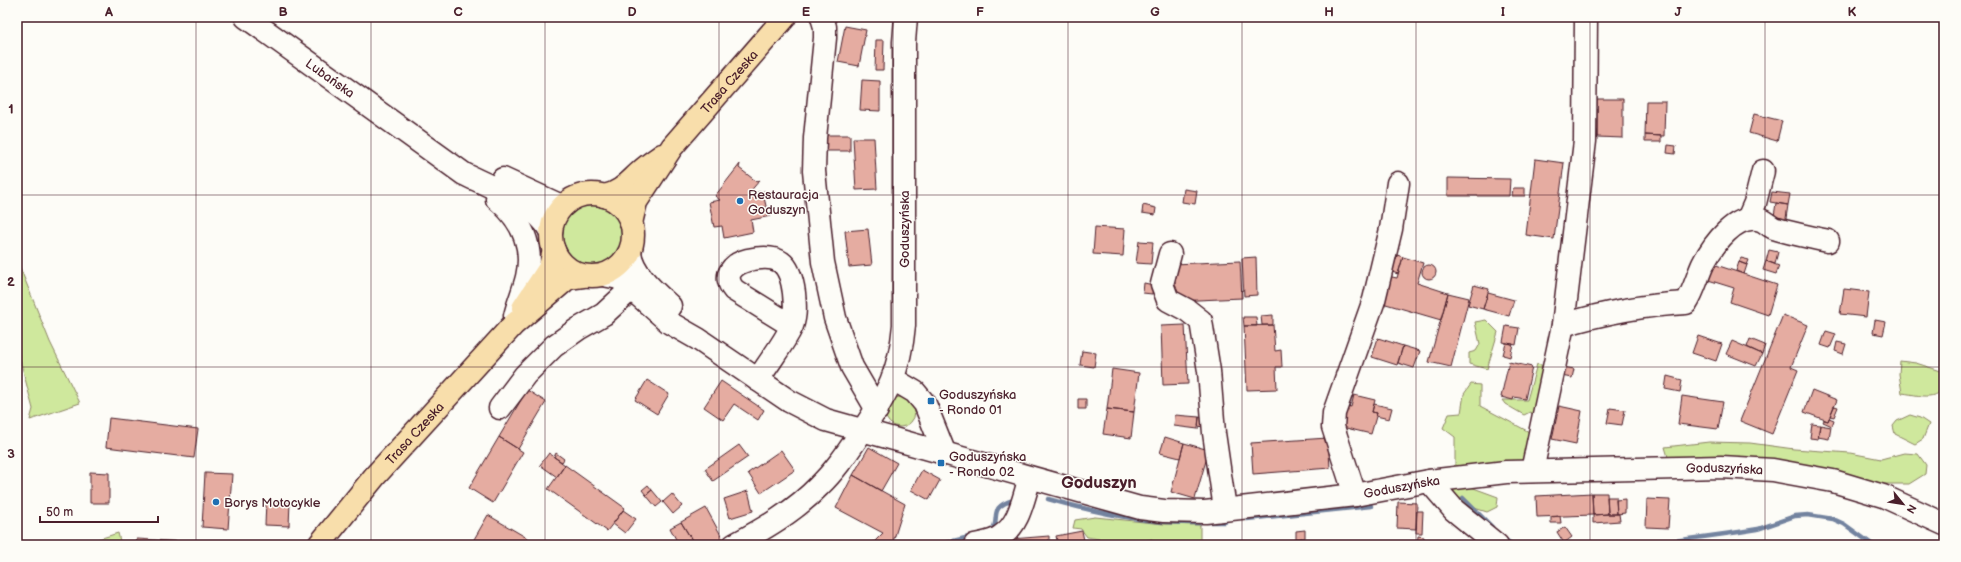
<svg xmlns="http://www.w3.org/2000/svg" width="1961" height="562" viewBox="0 0 1961 562" font-family="'Balsamiq Sans',sans-serif">
  <rect width="100%" height="100%" fill="#fdfcf7"/>
  <filter id="ink" filterUnits="userSpaceOnUse"><feTurbulence type="fractalNoise" baseFrequency=".025" numOctaves="2"/><feDisplacementMap in="SourceGraphic" scale="8" xChannelSelector="R" yChannelSelector="G"/><feConvolveMatrix kernelMatrix="1 2 1 2 8 2 1 2 1" color-interpolation-filters="sRGB"/></filter>
  <g filter="url(#ink)">
    <path fill="#cfe89d" stroke="#8c8464" d="M561 235a31 31 0 1 1 62 0a31 31 0 1 1-62 0Z
      M17 260 50 342 80 403 30 420 33 409 17 348Z
      M1486 320 1498 332 1487 369 1469 364V353L1476 351 1480 344 1475 322Z
      M1900 361 1916 363 1944 372C1944 404 1925 396 1902 393L1899 374Z
      M1537 364 1549 367 1537 418 1530 412 1524 415 1505 404 1502 400H1527Z
      M1471 384 1480 385V406L1533 434 1524 461 1466 465 1460 483 1498 497 1497 507 1487 512 1458 503 1446 494 1455 464V437L1443 428 1449 414 1461 413 1464 394Z
      M885 412a15 15 0 1 1 30 0a15 15 0 1 1-30 0Z
      M1910 415 1920 418 1929 424 1923 439 1915 444 1895 434 1893 426 1897 421Z
      M1709 442 1750 443 1794 449 1850 453 1881 459 1904 453 1918 454 1926 465 1925 474 1909 484H1884L1771 460 1737 457H1668L1665 447Z
      M1095 517 1164 524 1200 525V544L1156 545 1152 539 1127 545H1099V539L1087 537 1081 529 1073 528 1075 520Z
      M118 533 121 545H80Z"/>
    <g fill="none" stroke-linecap="round" stroke-linejoin="round">
      <path stroke="#73839f" stroke-width="4.5" d="M1463 498 1492 527
        M1048 499C1098 513 1147 524 1199 523
        M1247 519 1371 506
        M1207 522H1225
        M990 532C1003 520 985 508 1014 500
        M1503 538 1513 545
        M938 545 973 536
        M1610 545 1617 543 1645 545 1739 532 1758 529 1795 516 1808 515 1833 519 1844 524 1873 545"/>
    </g>
    <path fill="#e5aca1" stroke="#4a1f2b" d="M845 26 866 30 859 66 838 62Z
      M876 40H884L883 70H875Z
      M862 80 880 81V111L860 110Z
      M1597 99H1623V138L1597 137Z
      M1646 101H1665L1664 136 1645 135Z
      M1754 114 1782 121 1777 141 1749 133Z
      M823 135H850V151H823Z
      M1645 135 1661 136V142H1645Z
      M853 138H874L877 189 856 190Z
      M1668 145 1676 146 1675 154 1667 153Z
      M1535 159 1564 163 1554 239 1526 235Z
      M740 164 739 168 757 182 760 180 748 194 765 191 763 193 768 215 771 216 751 220 753 232 724 238 722 226 714 227 709 202 720 200 715 196Z
      M1448 178 1510 179 1509 196H1448Z
      M1513 188H1525V196H1512Z
      M1184 189 1197 191 1195 204 1182 202Z
      M1772 192 1790 194 1788 205 1770 202Z
      M1776 203 1788 205 1785 225 1773 223Z
      M1143 205 1156 208 1155 215 1142 213Z
      M1095 227 1125 229 1123 256 1093 254Z
      M868 229 872 265 849 267 845 231Z
      M1139 241 1153 242 1151 264 1136 263Z
      M1769 250 1778 252 1775 264 1766 261Z
      M1397 255 1403 257 1398 274 1392 272Z
      M1256 257 1257 295 1244 296 1242 258Z
      M1403 257 1423 263 1417 283 1448 293 1441 320 1379 302 1387 276 1397 278Z
      M1741 258 1749 260 1747 265 1739 262Z
      M1240 261 1242 298 1176 301 1174 264Z
      M1766 261 1779 266 1776 274 1763 270Z
      M1739 262 1747 265 1744 274 1736 271Z
      M1710 263 1777 285 1768 315 1730 302 1734 288 1705 279Z
      M1422 272a7 7 0 1 1 14 0a7 7 0 1 1-14 0Z
      M1144 283 1154 285 1152 294 1143 293Z
      M1474 285 1489 289 1483 309 1468 305Z
      M1844 289 1869 292 1866 317 1840 314Z
      M1448 293 1469 298 1451 367 1429 362Z
      M1488 293 1514 300 1509 316 1483 309Z
      M1273 315V325H1262L1261 316Z
      M1783 315 1808 325 1791 367 1798 370 1772 434 1740 421Z
      M1243 317H1256L1257 326H1244Z
      M1875 320 1886 322 1883 335 1873 333Z
      M1185 325 1188 384 1163 385 1161 326Z
      M1273 325 1275 351 1281 350 1282 367H1276L1277 389 1247 390 1244 326Z
      M1506 326 1519 328 1516 345 1503 342Z
      M1826 331 1836 334 1830 348 1821 345Z
      M1698 336 1722 344 1716 361 1692 353Z
      M1378 338 1403 346 1397 365 1372 357Z
      M1750 339 1765 345 1762 354 1747 347Z
      M1732 341 1762 354 1756 366 1726 354Z
      M1837 342 1846 344 1843 354 1835 351Z
      M1506 343 1513 344 1510 357 1503 355Z
      M1403 346 1420 351 1414 368 1398 363Z
      M1082 351 1096 353 1094 367 1080 365Z
      M1509 362 1532 367 1525 399 1514 397 1513 400 1501 397Z
      M1563 367 1574 369 1572 378 1561 376Z
      M1112 369 1139 373 1134 412 1107 409Z
      M1667 376 1682 380 1680 392 1665 389Z
      M647 380 669 394 657 414 635 400Z
      M721 381 764 410 758 420 734 404 723 420 704 407Z
      M527 390 546 402 518 449 499 437Z
      M1812 390 1837 400 1828 421 1804 412Z
      M1354 395 1375 400 1372 412 1377 413 1371 434 1342 427 1348 406 1351 407Z
      M1682 396 1723 402 1718 429 1678 424Z
      M1078 399H1086V409H1078Z
      M1374 404 1392 408 1389 419 1376 416 1377 413 1372 412Z
      M1559 406 1582 411 1576 444 1552 439Z
      M1834 406 1838 407 1834 417 1830 416Z
      M1610 408 1625 410 1622 425 1607 423Z
      M1107 409 1134 412 1131 438 1103 434Z
      M1175 415 1199 417 1198 429 1174 426Z
      M1199 417 1209 419 1208 428 1198 426Z
      M109 418 198 429 194 458 106 447Z
      M1829 418 1834 420 1832 426 1823 422 1824 420 1828 421Z
      M1812 424 1820 425 1818 439 1810 438Z
      M1820 425 1831 427 1829 439 1818 437Z
      M499 437 523 452 493 503 469 488Z
      M1165 437 1184 443 1180 458 1160 453Z
      M1328 438 1330 468 1253 474 1251 443Z
      M1184 443 1209 450 1195 499 1171 492Z
      M739 445 748 457 713 481 705 469Z
      M869 447 897 463 881 491 853 475Z
      M781 450 795 470 761 493 748 473Z
      M549 453 565 465 557 477 540 465Z
      M556 453 564 459 562 462 554 457Z
      M565 465 625 508 607 531 548 489Z
      M922 470 940 480 929 500 911 490Z
      M90 472 109 473V503H90Z
      M205 473 232 474 228 529 202 527Z
      M853 475 905 504 892 545H871L883 533 836 508Z
      M648 485 652 490 646 495 642 490Z
      M652 490 662 502 656 507 646 495Z
      M748 491 753 511 730 518 724 499Z
      M1592 493 1593 515 1537 517 1536 496Z
      M1592 493H1607L1608 514 1593 515Z
      M672 494 682 506 673 514 663 502Z
      M1607 497H1616L1617 514H1608Z
      M1625 499V513L1617 514 1616 500Z
      M1647 499 1670 500 1668 528 1646 527Z
      M266 501 290 502 289 526 265 525Z
      M1398 502 1417 503 1416 529 1397 528Z
      M706 508 723 539 711 545H695L681 522Z
      M623 510 636 519 625 533 613 524Z
      M1417 511H1423L1422 533H1416Z
      M1608 514H1619L1620 521 1593 523V515Z
      M488 515 539 545H480L473 541Z
      M1560 516 1561 523H1551V517Z
      M681 522 695 545H679L670 528Z
      M1565 527 1572 537 1564 543 1557 532Z
      M1305 530V538L1296 539V531Z
      M1082 531 1085 545H1058L1056 536Z
      M1049 536V545H1013L1012 539Z
      M1418 536 1424 537V545H1417Z
      M1302 538V543H1297L1296 539Z
      M137 539 216 544V545H136Z"/>
    <g fill="none" stroke-linecap="round" stroke-linejoin="round">
      <defs>
        <g id="minor">
          <path id="s1" d="M246 17 464 174C491 187 538 205 551 232"/>
          <path d="M822 17 825 27V38L815 138 814 171 823 262 835 318 852 367 877 410"/>
          <path d="M503 179 557 204 564 205"/>
          <path d="M497 199C521 219 534 246 527 277 524 290 518 303 515 316"/>
          <path d="M1748 219 1755 203 1763 171"/>
          <path d="M630 252C632 273 655 292 670 306"/>
          <path d="M1170 254 1162 284 1168 300 1187 310 1201 321 1209 371 1214 433 1225 509"/>
          <path id="s2" d="M603 275 619 278 670 323 698 339 789 401 826 420 1140 508 1164 511 1205 512 1355 495 1429 481 1506 472 1721 467 1773 470 1833 481 1883 496 1944 524"/>
          <path d="M1563 325C1603 313 1644 305 1686 303 1694 291 1697 277 1703 264 1713 245 1736 212 1761 220 1766 222 1771 228 1777 229 1793 234 1811 237 1828 241"/>
          <path d="M893 379 915 392 925 404 945 454"/>
          <path d="M758 380C768 363 783 345 792 326 796 315 795 304 794 293 790 262 779 253 748 260 732 264 722 276 734 290L792 326"/>
          <path d="M500 408 525 375 554 346 578 329 604 314 632 288"/>
          <path d="M1532 471 1563 325 1585 141 1586 17"/>
          <path d="M1429 481 1454 510 1497 545"/>
          <path d="M1355 495 1333 427 1334 413 1374 300 1391 229 1398 183"/>
          <path d="M734 545C764 529 795 511 819 486 836 470 849 450 862 431 888 393 900 371 904 325V42L906 17"/>
          <path d="M975 545C983 543 994 542 1001 536 1020 524 1023 498 1030 478"/>
        </g>
        <g id="major">
          <circle cx="592" cy="235" r="41"/>
          <path d="M604 196C620 193 628 183 639 173 646 166 654 161 662 155"/>
          <path id="s3" d="M631 223 636 202 672 147 785 17"/>
          <path d="M523 308 550 267 554 250"/>
          <path id="s4" d="M319 545 375 476 513 325 568 278 583 276"/>
        </g>
      </defs>
      <use href="#minor" stroke="#4a1f2b" stroke-width="25"/>
      <use href="#major" stroke="#4a1f2b" stroke-width="25"/>
      <use href="#minor" stroke="#fdfcf7" stroke-width="22"/>
      <use href="#major" stroke="#f8deab" stroke-width="22"/>
    </g>
  </g>
  <path fill="none" stroke="#4a1f2b" stroke-width="1" stroke-opacity="0.55" d="M196 17V545M371 17V545M545 17V545M719 17V545M893 17V545M1068 17V545M1242 17V545M1416 17V545M1590 17V545M1765 17V545M17 195H1944M17 367H1944"/>
  <g fill="#1f6fb2" stroke="#fdfcf7" stroke-width="1.5">
    <circle cx="740" cy="201" r="4"/>
    <rect x="927" y="397" width="8" height="8" rx="2"/>
    <rect x="937" y="459" width="8" height="8" rx="2"/>
    <circle cx="216" cy="502" r="4"/>
  </g>
  <g text-anchor="middle" stroke-width="3" stroke-linejoin="round" paint-order="stroke">
    <g font-size="13" fill="#4a1f2b" stroke="#fdfcf7">
      <text dy="5" stroke="none"><textPath href="#s1" startOffset="104">Lubańska</textPath></text>
      <text dy="5" stroke="none"><textPath href="#s3" startOffset="174">Trasa Czeska</textPath></text>
      <text transform="translate(904 229) rotate(-90)" y="5">Goduszyńska</text>
      <text dy="5" stroke="none"><textPath href="#s4" startOffset="147">Trasa Czeska</textPath></text>
      <text dy="5" stroke="none"><textPath href="#s2" startOffset="1182">Goduszyńska</textPath></text>
      <text dy="5" stroke="none"><textPath href="#s2" startOffset="858">Goduszyńska</textPath></text>
    </g>
    <g font-size="13" fill="#4a1f2b" stroke="#fdfcf7" text-anchor="start">
      <text x="748" y="199">Restauracja<tspan x="748" dy="15">Goduszyn</tspan></text>
      <text x="939" y="399">Goduszyńska<tspan x="939" dy="15">- Rondo 01</tspan></text>
      <text x="949" y="461">Goduszyńska<tspan x="949" dy="15">- Rondo 02</tspan></text>
      <text x="224" y="507">Borys Motocykle</text>
    </g>
    <g font-size="17" font-weight="bold" fill="#4a1f2b" stroke="#fdfcf7">
      <text x="1099" y="488">Goduszyn</text>
    </g>
  </g>
  <rect width="1961" height="562" fill="none" stroke="#fdfcf7" stroke-width="44"/>
  <g transform="translate(1903 504) rotate(120)" stroke="#fdfcf7" stroke-width="3" paint-order="stroke">
  <path d="M0-3L7 15L0 10L-7 15Z" fill="#4a1f2b"/>
  <text y="-6" font-size="11" font-weight="bold" text-anchor="middle" fill="#4a1f2b">N</text>
  </g>
  <path d="M40 516v6h118v-6" fill="none" stroke="#4a1f2b" stroke-width="2"/>
  <text x="46" y="516" font-size="12" fill="#4a1f2b" stroke="#fdfcf7" stroke-width="3" paint-order="stroke">50 m</text>
  <rect x="22" y="22" width="1917" height="518" fill="none" stroke="#4a1f2b" stroke-width="1.5"/>
  <g font-size="13" text-anchor="middle" font-weight="bold" fill="#4a1f2b">
    <text x="109" y="16">A</text>
    <text x="283" y="16">B</text>
    <text x="458" y="16">C</text>
    <text x="632" y="16">D</text>
    <text x="806" y="16">E</text>
    <text x="980" y="16">F</text>
    <text x="1155" y="16">G</text>
    <text x="1329" y="16">H</text>
    <text x="1503" y="16">I</text>
    <text x="1678" y="16">J</text>
    <text x="1852" y="16">K</text>
    <text x="11" y="113">1</text>
    <text x="11" y="286">2</text>
    <text x="11" y="458">3</text>
  </g>
</svg>
